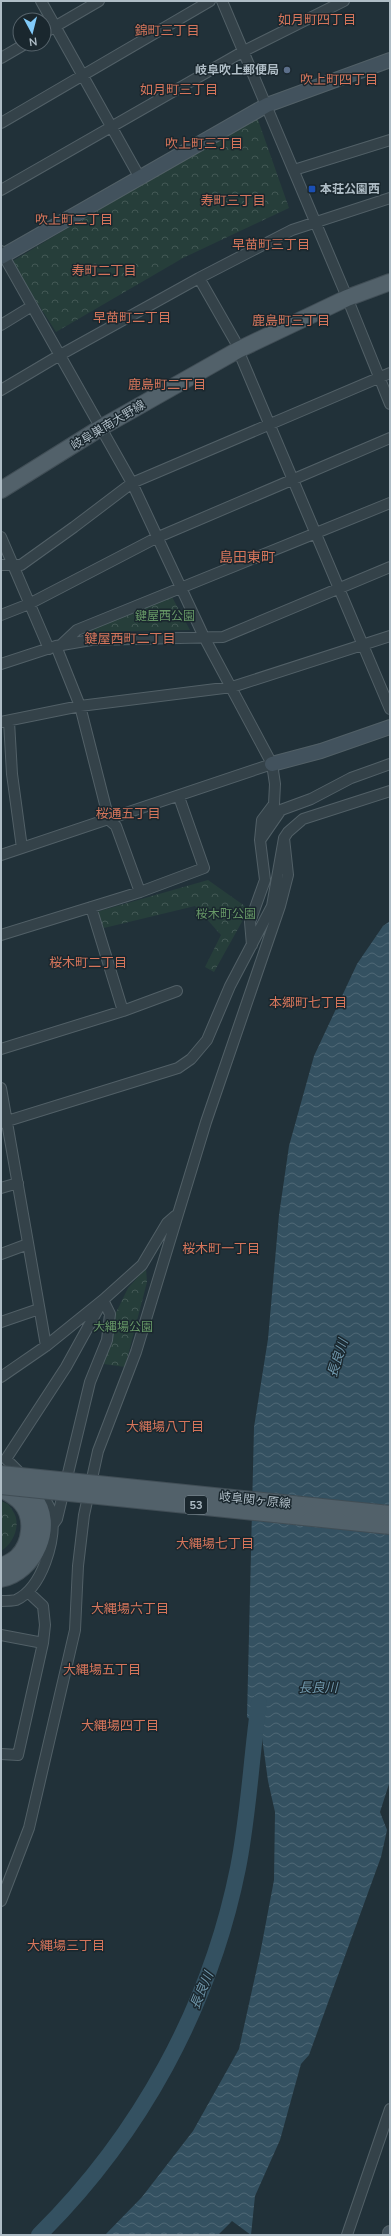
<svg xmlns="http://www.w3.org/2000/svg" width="391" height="2236" viewBox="0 0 391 2236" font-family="'Nunito Sans','Noto Sans JP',sans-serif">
  <defs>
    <pattern id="forest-crowns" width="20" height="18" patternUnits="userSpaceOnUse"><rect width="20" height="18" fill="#263e3a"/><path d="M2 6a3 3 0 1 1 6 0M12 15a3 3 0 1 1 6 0" fill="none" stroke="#435855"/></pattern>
    <pattern id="water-waves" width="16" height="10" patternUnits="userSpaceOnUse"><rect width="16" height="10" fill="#345161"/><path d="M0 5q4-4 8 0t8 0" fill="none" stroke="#4f6876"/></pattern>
  </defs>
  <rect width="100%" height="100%" fill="#213139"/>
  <path fill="url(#forest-crowns)" d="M257 117 289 208 183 258 56 332 11 262 146 181Z
    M172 597 190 630 82 632Z
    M208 880 249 909 214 972 205 967 221 935 195 906 104 928 96 912Z
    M146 1268 147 1282 125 1367 104 1364 111 1323 128 1288Z
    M1 1501 8 1504C11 1508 15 1513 16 1518 19 1531 11 1545 1 1551Z"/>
  <path fill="url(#water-waves)" d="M390 921 389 1784 380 1812 387 1830 381 1857 309 2055 301 2064 280 2140 255 2196 251 2235 232 2221 218 2235H105L142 2197 193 2131 239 2049 260 1954 274 1880 275 1812 268 1781 261 1730 247 1717 254 1427 268 1339 279 1215 289 1146 314 1056 357 964 383 926Z"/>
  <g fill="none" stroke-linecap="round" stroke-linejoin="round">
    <path stroke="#345161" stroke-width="16" d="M39 2235C140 2135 210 2007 238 1868 249 1813 251 1758 259 1703"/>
    <defs>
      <path id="street" d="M41 1 140 178
        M222 1 344 290 390 404
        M44 33 99 1
        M1 58 25 44
        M1 123 210 1
        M294 170 390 140
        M1 190 244 51 344 1
        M1 251 132 483 204 637 272 764 275 784 274 804 262 820 260 840 265 880 250 922 252 945
        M199 278 235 341
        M1 325 32 306
        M238 350 390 709
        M1 390 60 355 199 278 292 230 390 198
        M1 537 49 649
        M1 565H21L74 527 132 483 390 373
        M1 615 29 604 156 538 390 438
        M61 645 77 630 390 503
        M56 646 80 706 109 820 116 826 140 892
        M1 664 56 646 91 640 223 637 390 567
        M9 721 12 774 22 848
        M1 722 80 706 232 687 390 636
        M261 839 281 810 311 799 351 778 390 764
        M1 855 272 764
        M91 907 123 1011
        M1 935 140 892 204 868 179 797
        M1 1049 123 1011 177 991
        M1 1088 46 1346
        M1 1123 178 1068 191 1059 207 1040 230 986 272 906 284 838 288 832 303 819 390 791
        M1 1188 18 1183
        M1 1254 28 1244
        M1 1322 39 1309
        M1 1377 46 1346 103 1300 142 1265 167 1223 175 1216
        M24 1477 6 1459 66 1367 103 1300
        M52 1526 57 1519 90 1382 107 1340 110 1314 103 1300
        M1 1601C6 1601 12 1601 16 1600 42 1588 56 1541 52 1514 50 1505 42 1495 36 1488
        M1 1635 43 1643
        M1 1754 18 1755 43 1643 45 1625 43 1606 28 1592
        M1 1901 29 1828 75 1630 78 1566 84 1515 98 1451 136 1352 206 1122 280 906 288 875 284 838
        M347 2235 390 2109"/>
      <path id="secondary" d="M1 257 267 105 390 60
        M272 764 321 751 390 727
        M390 2235V2233"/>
      <path id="primary" d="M1 490 102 427 238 350 347 298 390 282
        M1 1489C8 1493 16 1497 21 1503 34 1517 31 1544 17 1557 13 1561 6 1564 1 1566
        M1 1579C34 1573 57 1525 33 1497 29 1492 22 1487 16 1483"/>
    </defs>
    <use href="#street" stroke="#526067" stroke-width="12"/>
    <use href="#secondary" stroke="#526067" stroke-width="16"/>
    <use href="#primary" stroke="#414e56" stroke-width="18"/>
    <use href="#street" stroke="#344249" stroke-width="10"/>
    <use href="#secondary" stroke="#42525d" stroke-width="14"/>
    <use href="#primary" stroke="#52616a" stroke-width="16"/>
    <defs>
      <path id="primary-bridge" d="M1 1474 390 1514
        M1 1486 390 1526"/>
    </defs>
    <use href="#primary-bridge" stroke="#414e56" stroke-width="18" stroke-linecap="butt"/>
    <use href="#primary-bridge" stroke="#52616a" stroke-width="16"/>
  </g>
  <circle fill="#5c6f8a" stroke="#1a272e" stroke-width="1.5" cx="287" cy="70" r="4"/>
  <rect fill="#1a4fb4" stroke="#1a272e" stroke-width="1.5" x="308" y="185" width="8" height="8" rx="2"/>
  <g text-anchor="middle" stroke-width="3" stroke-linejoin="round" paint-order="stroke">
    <rect fill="#1a272e" stroke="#829098" stroke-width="1" x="185" y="1496" width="22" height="18" rx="3"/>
    <g font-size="11" font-weight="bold" fill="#afbdc6">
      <text x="196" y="1509">53</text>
    </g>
    <g font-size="12" font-weight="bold" fill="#afbdc6" stroke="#1a272e" text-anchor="end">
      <text x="279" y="74">岐阜吹上郵便局</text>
      <text x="320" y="193" text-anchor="start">本荘公園西</text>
    </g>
    <g font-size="12" fill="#afbdc6" stroke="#1a272e">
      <text transform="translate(108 425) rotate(-31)" y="4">岐阜巣南大野線</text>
      <text transform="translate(255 1500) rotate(6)" y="4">岐阜関ヶ原線</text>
    </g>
    <g font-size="12" fill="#669766" stroke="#1a272e">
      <text x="165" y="620">鍵屋西公園</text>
      <text x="226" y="918">桜木町公園</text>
      <text x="123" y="1331">大縄場公園</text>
    </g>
    <g font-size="13" fill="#d5755b" stroke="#1a272e">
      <text x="317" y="24">如月町四丁目</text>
      <text x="167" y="35">錦町三丁目</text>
      <text x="339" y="84">吹上町四丁目</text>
      <text x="179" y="94">如月町三丁目</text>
      <text x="204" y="148">吹上町三丁目</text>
      <text x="233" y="205">寿町三丁目</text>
      <text x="74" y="224">吹上町二丁目</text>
      <text x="271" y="249">早苗町三丁目</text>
      <text x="104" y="275">寿町二丁目</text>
      <text x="132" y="322">早苗町二丁目</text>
      <text x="291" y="325">鹿島町三丁目</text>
      <text x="167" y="389">鹿島町二丁目</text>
      <text x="130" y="643">鍵屋西町二丁目</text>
      <text x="128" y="818">桜通五丁目</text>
      <text x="88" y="967">桜木町二丁目</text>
      <text x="308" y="1007">本郷町七丁目</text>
      <text x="221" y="1253">桜木町一丁目</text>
      <text x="165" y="1431">大縄場八丁目</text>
      <text x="215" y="1548">大縄場七丁目</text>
      <text x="130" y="1613">大縄場六丁目</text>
      <text x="102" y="1674">大縄場五丁目</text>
      <text x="120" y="1730">大縄場四丁目</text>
      <text x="66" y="1950">大縄場三丁目</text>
    </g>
    <g font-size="13" font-style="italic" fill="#6f96aa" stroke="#1a272e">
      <text transform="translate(337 1358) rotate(-72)" y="5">長良川</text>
      <text x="318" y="1692">長良川</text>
      <text transform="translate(201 1990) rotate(-67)" y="5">長良川</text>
    </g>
    <g font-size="14" fill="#d5755b" stroke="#1a272e">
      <text x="247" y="562">島田東町</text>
    </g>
  </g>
  <rect width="391" height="2236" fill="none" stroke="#afbdc6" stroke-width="4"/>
  <g transform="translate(32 32) rotate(173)"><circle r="19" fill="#1a272e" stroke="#56636b"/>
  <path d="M0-3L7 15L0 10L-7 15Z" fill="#81caf9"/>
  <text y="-6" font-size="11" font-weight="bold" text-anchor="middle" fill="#afbdc6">N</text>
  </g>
</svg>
